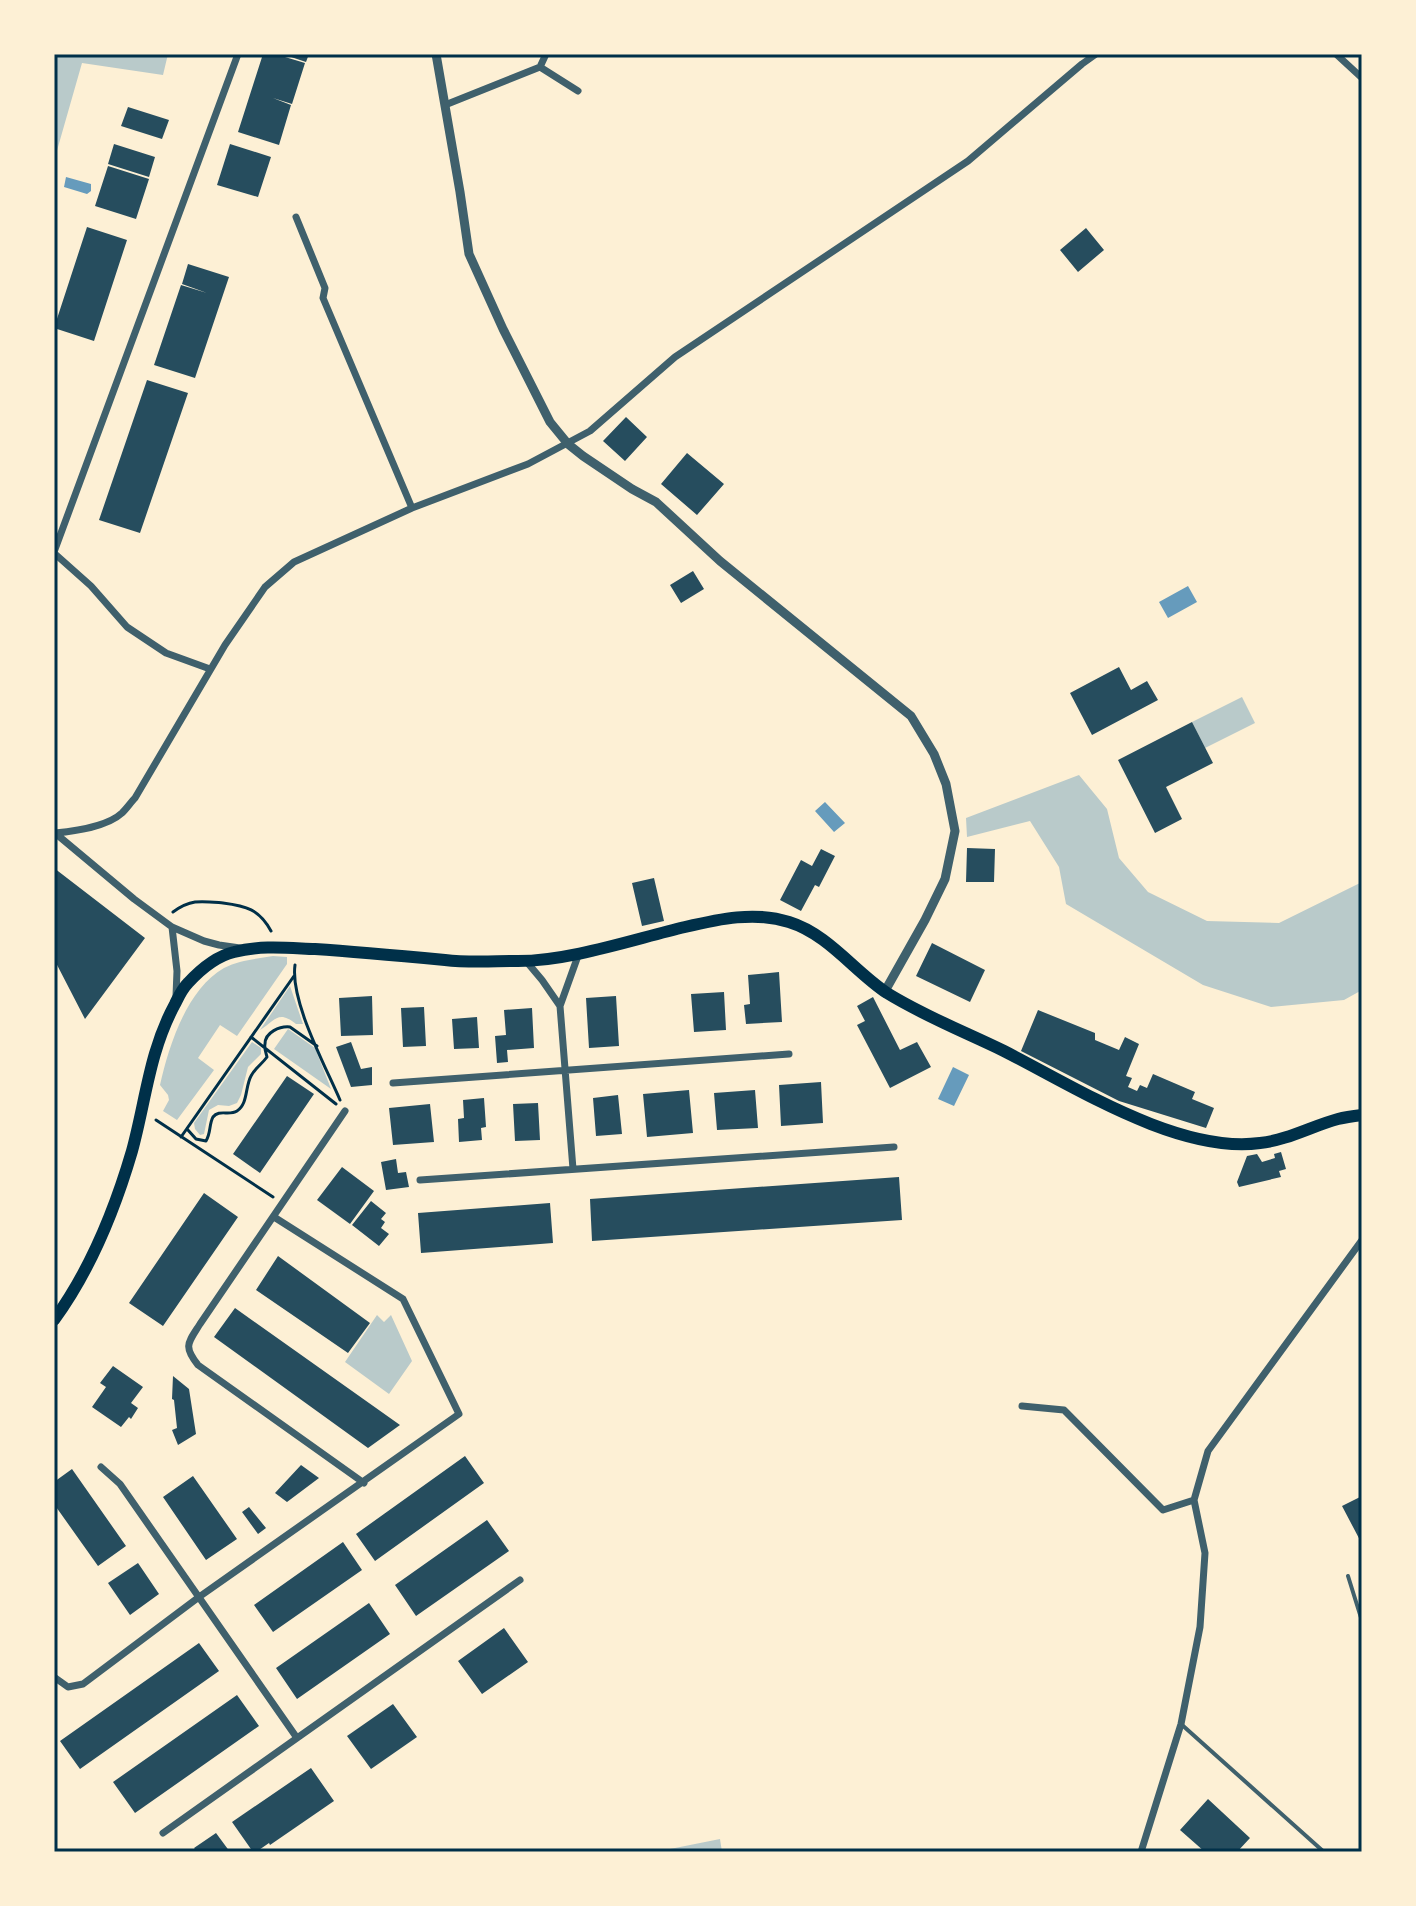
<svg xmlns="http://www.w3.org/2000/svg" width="1416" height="1906" viewBox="0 0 1416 1906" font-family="'Crimson Pro',serif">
  <rect width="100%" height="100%" fill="#fdf0d5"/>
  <path fill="#b9caca" d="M54 54H168L163 75 82 63 54 161Z
    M1242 697 1255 723 1205 748 1192 722Z
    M1079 775 1107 809 1119 858 1148 892 1207 921 1279 923 1362 882V990L1344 1000 1271 1007 1203 985 1066 904 1059 867 1030 821 967 837 966 818Z
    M273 956 287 957V964L237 1036 220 1025 198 1058 214 1070 177 1120 163 1111 169 1100 168 1095 160 1085C169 1045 187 989 224 968 240 960 256 959 273 956Z
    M290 986 303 1024H296C278 1009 275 1021 260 1030Z
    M288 1029 315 1048 331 1089 274 1049Z
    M252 1042 261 1048V1054L248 1067 241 1095 237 1103 229 1106 218 1105 209 1110 204 1134 200 1135 195 1129 194 1123Z
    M377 1315 384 1322 391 1315 412 1361 389 1394 345 1362Z
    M720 1839 722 1852H655Z"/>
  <path fill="#669bbc" d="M66 177 91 184V191L87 194 64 187Z
    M1188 586 1197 602 1168 618 1159 602Z
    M825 802 845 823 834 832 815 811Z
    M953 1067 969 1075 954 1106 938 1099Z"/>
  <path fill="#264d5e" d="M263 54H275L305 63 292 104 273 98 291 105 279 145 238 132Z
    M282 54H309L306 62Z
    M128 107 169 120 162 139 121 126Z
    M114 144 155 157 149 177 108 164Z
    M230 144 271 157 258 197 217 185Z
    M108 166 149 179 136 219 95 206Z
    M87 227 127 240 94 341 54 328Z
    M1086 228 1104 250 1078 272 1060 250Z
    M188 264 229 277 195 378 154 365 181 285 207 293 182 284Z
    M147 380 188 393 140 533 99 520Z
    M626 417 647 437 625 461 603 441Z
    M687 453 724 484 697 515 661 484Z
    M693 571 704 589 681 603 670 585Z
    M1119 667 1131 690 1147 681 1158 700 1092 735 1070 693Z
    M1192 722 1213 763 1166 787 1182 819 1155 833 1118 760Z
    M967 848 995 849 994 882H966Z
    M821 849 835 856 819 887 815 885 801 911 780 900 801 860 812 866Z
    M54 868 145 938 85 1019 54 959Z
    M654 878 664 921 642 926 632 883Z
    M932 943 985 970 970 1002 916 976Z
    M779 972 782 1022 746 1024 744 1005 750 1004 748 975Z
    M724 992 726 1030 694 1032 691 994Z
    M372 996 373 1035 341 1036 339 998Z
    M616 996 619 1046 589 1048 586 998Z
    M873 997 900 1050 917 1042 931 1067 890 1088 857 1025 865 1021 857 1006Z
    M424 1007 426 1046 403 1047 401 1008Z
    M532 1008 534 1048 507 1050 508 1062 497 1063 495 1036 506 1035 504 1010Z
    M1038 1010 1095 1033V1040L1119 1050 1125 1037 1139 1044 1126 1076 1132 1078 1128 1087 1137 1091 1140 1085 1147 1088 1153 1074 1195 1092 1192 1099 1214 1108 1206 1128 1119 1101 1021 1051Z
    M477 1017 479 1048 454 1049 452 1019Z
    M351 1042 361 1069 372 1067V1085L351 1087 336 1047Z
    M287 1076 314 1094 260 1173 233 1154Z
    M821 1082 823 1123 781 1126 779 1085Z
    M689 1090 693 1133 647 1137 643 1094Z
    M755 1090 758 1128 717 1130 714 1093Z
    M618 1095 622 1134 596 1136 593 1098Z
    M484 1098 486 1127 481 1128 482 1140 459 1142 458 1119 464 1118 463 1100Z
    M538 1103 540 1140 515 1141 513 1104Z
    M430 1104 434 1142 393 1145 389 1108Z
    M1281 1152 1286 1169 1279 1171 1281 1177 1239 1187 1237 1182 1247 1156 1257 1154 1262 1162 1275 1158 1274 1154Z
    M396 1159 398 1173 406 1172 409 1187 386 1190 381 1162Z
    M342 1167 374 1191 350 1224 317 1200Z
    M899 1177 902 1220 592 1241 590 1199Z
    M204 1193 238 1217 163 1326 129 1303Z
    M371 1201 386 1213 381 1219 385 1222 381 1228 389 1234 379 1246 352 1225Z
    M550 1203 553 1243 421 1253 418 1213Z
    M278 1256 370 1323 348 1353 256 1290Z
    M235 1308 400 1425 368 1448 214 1337Z
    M113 1366 143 1387 131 1403 138 1408 131 1419 129 1417 121 1427 92 1407 106 1387 100 1383Z
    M173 1376 189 1389 196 1434 178 1445 172 1430 177 1428 174 1400 172 1399Z
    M465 1456 484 1483 375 1561 356 1534Z
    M301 1465 319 1478 287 1502 275 1493Z
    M72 1469 126 1546 98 1566 54 1504V1482Z
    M193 1476 237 1539 206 1560 163 1497Z
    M1362 1496V1544L1342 1506Z
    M249 1507 266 1528 258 1534 242 1512Z
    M487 1520 509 1551 416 1616 395 1585Z
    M343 1542 362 1570 273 1632 254 1605Z
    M138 1563 159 1594 130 1615 108 1583Z
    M369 1603 390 1634 297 1699 276 1668Z
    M504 1628 528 1662 482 1694 458 1661Z
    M199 1643 219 1671 80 1769 60 1741Z
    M237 1695 259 1726 135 1813 113 1782Z
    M393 1704 417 1737 371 1769 347 1736Z
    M311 1768 334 1801 270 1845 269 1843 256 1852H253L232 1822Z
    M1208 1799 1250 1838 1237 1852H1205L1180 1830Z
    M216 1833 230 1852H197L194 1848Z"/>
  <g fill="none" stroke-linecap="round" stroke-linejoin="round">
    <path stroke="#003049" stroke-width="3" d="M173 912C191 899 201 901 223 903 246 906 259 909 271 931
      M295 965C290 1001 325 1065 340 1100
      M251 1037 336 1104
      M156 1120 273 1197
      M187 1129 196 1139 206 1141C211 1133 209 1124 213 1117 219 1109 229 1116 237 1111 248 1104 245 1087 251 1076 255 1068 262 1064 267 1057 266 1053 264 1048 265 1044 265 1032 280 1026 290 1027L317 1046
      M181 1137 294 976"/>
    <path stroke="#3f606c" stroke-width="4" d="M1348 1576 1362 1621
      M1181 1724 1324 1852"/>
    <path stroke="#3f606c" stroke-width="7" d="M546 54 540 67 578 91
      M1336 54 1362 78
      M445 105 540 67
      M296 217 325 288 323 298 412 508
      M54 552 238 54
      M54 553 91 586 127 627 166 653 210 669
      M172 927 177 971 176 996
      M240 948 219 945 204 941 172 927 134 899 55 833C75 831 107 827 122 813 127 808 131 802 135 798L225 645 265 587 294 562 412 508 528 464 590 431 675 357 968 161 1082 64 1096 54
      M526 961 542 980 560 1006 573 1169
      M560 1006 579 953
      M393 1083 789 1054
      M345 1111 200 1324C188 1343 183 1346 198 1365L364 1483
      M420 1180 894 1147
      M1022 1406 1064 1410 1163 1510 1194 1500
      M101 1467 120 1484 297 1738
      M54 1677 68 1687 83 1684 199 1597 459 1414 403 1299 274 1217
      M163 1833 520 1580
      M1141 1852 1181 1724 1200 1627 1205 1553 1194 1500 1208 1451 1362 1240"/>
    <path stroke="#3f606c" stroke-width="9" d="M436 54 460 192 469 254 503 329 550 422 568 444 583 456 632 489 656 502 720 561 911 716 934 754 946 784 955 831 945 879 925 920 885 991"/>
    <path stroke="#003049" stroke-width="12" d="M54 1320C89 1272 115 1209 132 1151 146 1100 149 1052 175 1004 179 996 182 989 188 983 200 970 217 956 234 952 261 945 288 948 315 949 359 952 402 956 445 960 469 963 494 961 518 961 570 961 634 939 685 927 719 919 755 911 789 922 828 934 854 971 887 993 924 1016 965 1032 1004 1051 1075 1087 1179 1154 1260 1143 1288 1140 1312 1126 1338 1119 1346 1117 1354 1116 1362 1115"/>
  </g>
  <rect width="1416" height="1906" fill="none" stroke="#fdf0d5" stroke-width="112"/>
  <rect x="56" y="56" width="1304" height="1794" fill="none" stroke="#003049" stroke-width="3"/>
</svg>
